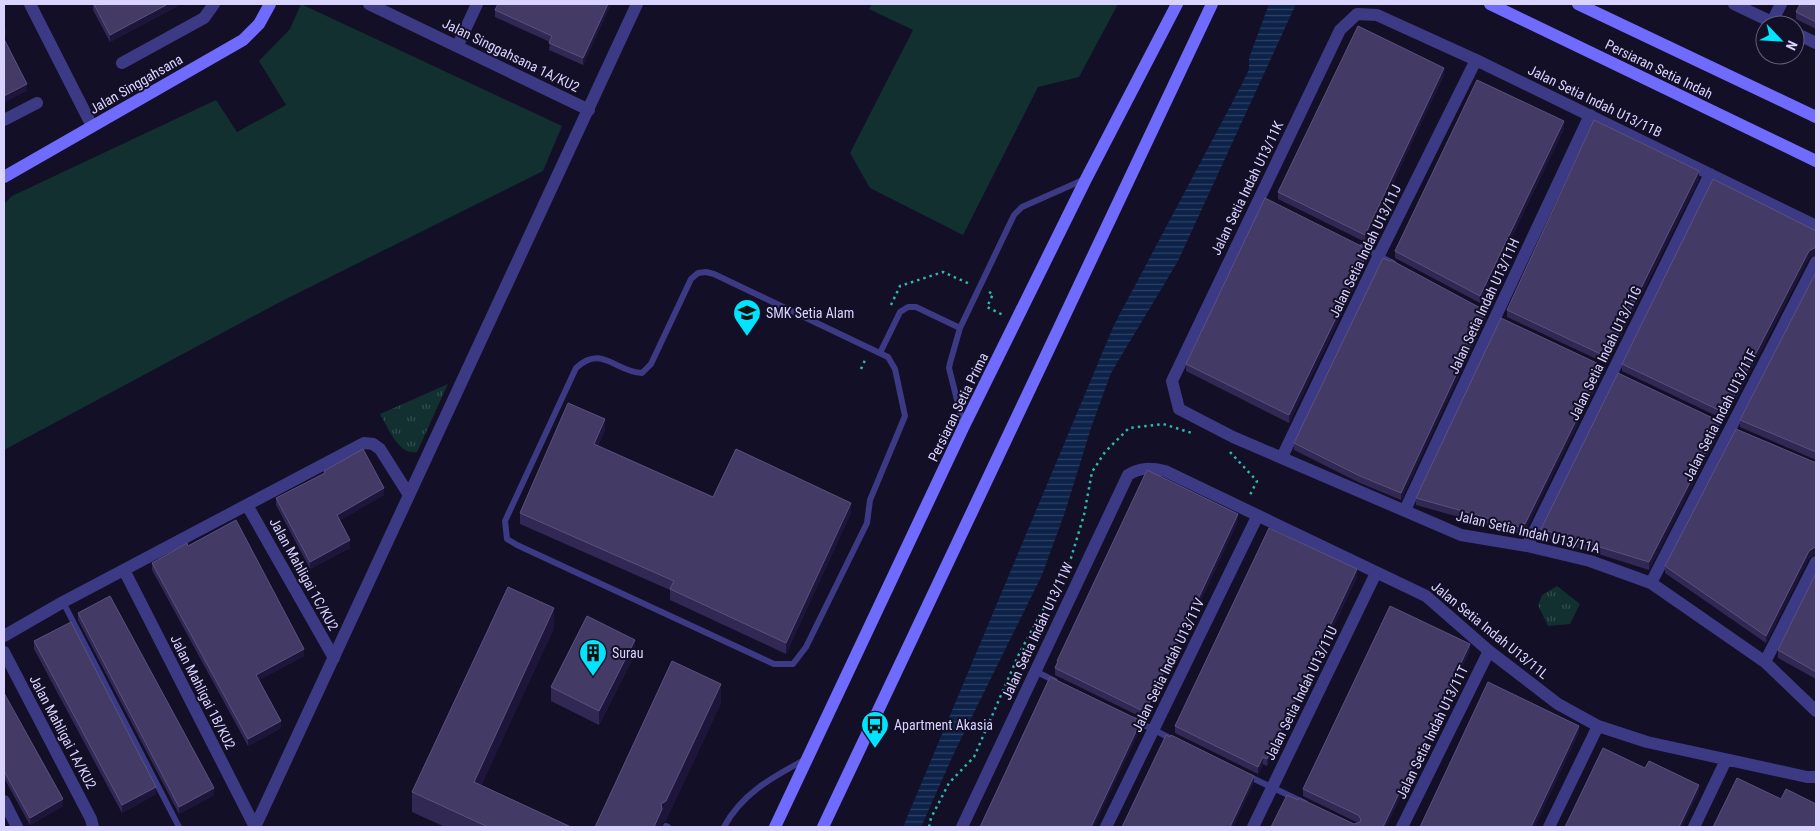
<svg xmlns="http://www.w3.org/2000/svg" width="1820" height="831" viewBox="0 0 1820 831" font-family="'Roboto Condensed',sans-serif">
  <defs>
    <pattern id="park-tufts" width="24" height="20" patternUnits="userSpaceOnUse" patternTransform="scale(1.25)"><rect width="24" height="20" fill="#12302f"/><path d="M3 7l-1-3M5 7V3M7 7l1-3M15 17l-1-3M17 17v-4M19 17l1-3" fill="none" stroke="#344d4e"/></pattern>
    <pattern id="water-rules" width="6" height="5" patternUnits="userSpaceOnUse" patternTransform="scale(1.25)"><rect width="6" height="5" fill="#0c2248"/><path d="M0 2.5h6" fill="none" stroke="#2f4163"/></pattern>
  </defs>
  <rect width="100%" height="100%" fill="#130f26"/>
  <path fill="#12302f" d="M301 4 562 126 543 171 280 302 4 450V204L12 196 216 100 237 132 286 105 259 61 290 29Z
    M872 4H1118L1079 77 1038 87 963 235 870 188 850 153 913 30 869 9Z"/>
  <path fill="url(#park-tufts)" d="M448 384 417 452C398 455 389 429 380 414Z
    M1557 586 1580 604 1570 624 1548 626 1538 605 1542 595Z"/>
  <path fill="url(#water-rules)" d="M1269 4H1296L1178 261 1111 373 1092 425 1065 512 1042 575 955 751 921 827H903L1114 325 1241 86 1249 69V58Z"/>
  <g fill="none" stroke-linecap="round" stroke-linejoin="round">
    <path stroke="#2fb8b0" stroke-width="2.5" stroke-dasharray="2.5 4" stroke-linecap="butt" d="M989 292 993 294 987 307 1003 315
      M891 305 900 286 943 272 970 284
      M861 369 866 358
      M1230 452 1257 481 1249 497
      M929 827 931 818 949 783 974 757 1019 654 1071 558 1084 515 1092 472 1105 452 1129 428 1163 424 1192 433"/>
    <path stroke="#3d3a85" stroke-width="6" d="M1362 247 1393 263
      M706 272 714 274 888 357 895 369 905 416 870 500 867 523 806 647 793 664H774L517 545 507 539 505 521 576 368C602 344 615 372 642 373L651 364 691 279 698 273Z
      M880 353 900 312 908 307H916L960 328
      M963 424 949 368 950 363 960 328 1014 215 1022 207 1083 180
      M63 602 179 827
      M1035 671 1055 681
      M1134 720 1172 739
      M1248 776 1305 803
      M666 826 668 827
      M724 827C742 793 773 777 806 759"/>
    <path stroke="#3d3a85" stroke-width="12" d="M30 4 92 126
      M369 4 589 110
      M1734 4 1778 25
      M1772 22 1781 4
      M1795 33 1816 43
      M458 45 477 4
      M122 63 204 18 214 4
      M4 120 37 103
      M1816 226 1476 60 1377 15 1357 14 1340 30 1172 381 1179 409 1233 437 1461 535 1527 546 1590 561 1651 583 1765 662 1816 711
      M1282 457 1379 255 1476 60
      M247 505 334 658
      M1405 510 1590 115
      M1527 546 1710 174
      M124 570 255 827
      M1651 583 1816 262
      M4 636 63 602 364 443 373 444 380 449 409 495
      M4 652 91 819 93 827
      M1765 662 1816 562
      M4 801 17 827
      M255 827 637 4
      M962 827 1128 475C1140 467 1151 468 1165 471L1426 596 1489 651 1558 704 1598 726 1647 742 1807 777H1816
      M1106 827 1257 517
      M1253 827 1376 573
      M1402 827 1489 651
      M1549 827 1598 726
      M1694 827 1726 760"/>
    <path stroke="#6f6bff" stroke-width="12" d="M1490 4 1816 161
      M1578 4 1816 117
      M4 177 243 40 259 24 270 4
      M775 827 963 428 1086 179 1177 4
      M823 827 1212 4"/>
  </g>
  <path fill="#312854" d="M93 4H178V6L110 42 93 10Z
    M611 4 583 65 549 50 550 42 495 17V10Z
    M1816 4V29L1796 19V12Z
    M1444 75 1365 242 1278 199V192Z
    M1564 129 1480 303 1395 258V251Z
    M1699 179 1607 364 1507 317V310Z
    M1816 231V254L1809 258 1725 420 1622 371V364Z
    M1369 257 1289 423 1186 371V364Z
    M1816 272V460L1740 427V420Z
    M1486 318 1401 500 1360 483 1294 450V443Z
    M1603 373 1525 531 1522 530 1520 534 1416 505V498Z
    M1721 429 1649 570 1541 536V529Z
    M605 430 598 446 713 497 851 513 786 654 670 600V590L520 524V513Z
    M1814 462H1816V554H1815L1809 558 1766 643 1665 573V566Z
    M324 471 384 495 340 520 350 548 310 569 276 505V498L324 473Z
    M1238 521 1145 719 1055 675V668L1057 664V661Z
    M188 546 304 656 259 680 281 728 248 746 152 570V563Z
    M1816 573V679L1778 658V650Z
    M1357 577 1267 766 1263 764 1258 774 1175 733V726Z
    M78 613 214 795 179 814 78 620Z
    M554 628 481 785 571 827H445L412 812V792Z
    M34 641 156 794 122 813 34 649Z
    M1470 651 1386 827H1271L1298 800 1354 824 1358 823 1303 796V789Z
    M635 654 599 725 551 701V687Z
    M4 693 63 806 30 825 4 778Z"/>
  <path fill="#1d163a" d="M168 4H178V6L110 42V35Z
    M608 4H611L583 65V58Z
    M6 29V36L4 37V30Z
    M1444 68V75L1365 242V235Z
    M27 84V91L4 103V96Z
    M1564 121V129L1480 303V296Z
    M1699 171V179L1607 364V357Z
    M1816 247V254L1809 258 1725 420V413L1809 251Z
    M1369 250V257L1289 423V415Z
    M1486 311V318L1401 500V493Z
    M1603 366V373L1525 531V524Z
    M605 419V430L594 455V444Z
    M1721 422V429L1649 570V562Z
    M384 488V495L337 522V515Z
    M851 503V513L786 654V643Z
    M1238 514V521L1145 719V712Z
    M1522 523V530L1520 534V527Z
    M350 540V548L310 569V562Z
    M1815 547V554L1809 558 1766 643V636L1809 551Z
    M1357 569V577L1267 766V759Z
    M554 608V628L474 802V782Z
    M635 640V654L599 725V711Z
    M1470 644V651L1386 827H1383Z
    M304 649V656L256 682V675Z
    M721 684V704L666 821 662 824V827H654L661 804Z
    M281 721V728L248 746V739Z
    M1141 721V728L1094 827H1091Z
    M1579 726V733L1535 827H1531Z
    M1263 757V764L1258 774V767Z
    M1254 776V783L1233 827H1230Z
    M1699 785V792L1682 827H1679Z
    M156 787V794L122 813V805Z
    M214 788V795L179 814V807Z
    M63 799V806L30 825V818Z"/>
  <path fill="#433a66" stroke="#5a527e" d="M94 4H168L110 35Z
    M498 4H608L583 58 549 43 552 36 495 10Z
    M1800 4H1816V22L1796 12Z
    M1358 26 1444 68 1365 235 1278 192Z
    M4 39 27 84 4 96Z
    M1477 80 1564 121 1480 296 1395 251Z
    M1594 120 1699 171 1607 357 1507 310Z
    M1713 179 1816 231V247L1809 251 1725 413 1622 364Z
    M1265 198 1369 250 1289 415 1186 364Z
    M1383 258 1390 261 1391 260 1486 311 1401 493 1360 476 1294 443Z
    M1816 272V452L1740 420Z
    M1501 318 1603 366 1525 524 1522 523 1520 527 1416 498Z
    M1618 373 1721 422 1649 562 1541 529Z
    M568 403 605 419 594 444 713 497 736 449 851 503 786 643 670 589 674 581 520 513Z
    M1736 429 1814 462H1816V547H1815L1809 551 1766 636 1665 566Z
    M363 449 384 488 337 515 350 540 310 562 276 498 325 473 324 471Z
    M1147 470 1238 514 1145 712 1055 668 1058 661H1057Z
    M236 520 304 649 256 675 281 721 248 739 152 563 187 543 188 546Z
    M1269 528 1357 569 1267 759 1263 757 1258 767 1175 726Z
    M1816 573V672L1778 650Z
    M508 587 554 608 474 782 571 827H488L412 792Z
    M110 596 214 788 179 807 78 613Z
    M1390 606 1470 644 1383 827H1271L1287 795 1298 800 1299 798 1354 824 1360 822 1361 819 1358 815 1303 789Z
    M587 616 635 640 599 711 551 687Z
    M71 622 156 787 122 805 34 641Z
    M672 661 721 684 666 801 661 804 662 809 654 827H595Z
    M1050 677 1141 721 1091 827H980Z
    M1488 682 1579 726 1531 827H1420Z
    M4 693 63 799 30 818 4 771Z
    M1166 735 1170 737 1171 735 1254 776 1230 827H1122Z
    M1603 748 1645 768 1649 761 1699 785 1679 827H1565Z
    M1737 778 1781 799 1786 789 1816 804V827H1713Z"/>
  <defs>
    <symbol id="school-pin" viewBox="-11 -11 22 30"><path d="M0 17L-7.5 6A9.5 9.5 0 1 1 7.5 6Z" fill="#00e5ff" stroke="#130f26"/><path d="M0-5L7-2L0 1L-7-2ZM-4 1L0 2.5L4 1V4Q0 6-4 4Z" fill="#111"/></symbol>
    <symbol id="building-pin" viewBox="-11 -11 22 30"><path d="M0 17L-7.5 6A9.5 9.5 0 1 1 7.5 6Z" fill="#00e5ff" stroke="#130f26"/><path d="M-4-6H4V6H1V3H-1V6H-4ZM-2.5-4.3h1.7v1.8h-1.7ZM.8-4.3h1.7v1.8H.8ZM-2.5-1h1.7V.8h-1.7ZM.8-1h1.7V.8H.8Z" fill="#111"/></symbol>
    <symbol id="bus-pin" viewBox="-11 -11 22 30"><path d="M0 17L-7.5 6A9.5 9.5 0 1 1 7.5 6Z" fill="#00e5ff" stroke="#130f26"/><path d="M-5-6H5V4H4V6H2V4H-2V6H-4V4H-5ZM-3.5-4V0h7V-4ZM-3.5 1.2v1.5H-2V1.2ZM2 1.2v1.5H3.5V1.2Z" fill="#111"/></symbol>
  </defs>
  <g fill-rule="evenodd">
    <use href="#school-pin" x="731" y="297" width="32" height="43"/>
    <use href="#building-pin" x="577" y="637" width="32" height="43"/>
    <use href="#bus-pin" x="859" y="709" width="32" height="43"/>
  </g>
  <g text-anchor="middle" stroke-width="4" stroke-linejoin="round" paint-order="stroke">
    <g font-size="14" fill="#d9d4ff" stroke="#130f26">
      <text transform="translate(511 55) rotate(26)" y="5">Jalan Singgahsana 1A/KU2</text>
      <text transform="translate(1659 69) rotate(26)" y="5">Persiaran Setia Indah</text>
      <text transform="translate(136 84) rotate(-30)" y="5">Jalan Singgahsana</text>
      <text transform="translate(1595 101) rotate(26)" y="5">Jalan Setia Indah U13/11B</text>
      <text transform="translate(1247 188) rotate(-64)" y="5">Jalan Setia Indah U13/11K</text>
      <text transform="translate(1365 251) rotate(-64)" y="5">Jalan Setia Indah U13/11J</text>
      <text transform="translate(1484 306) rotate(-65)" y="5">Jalan Setia Indah U13/11H</text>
      <text transform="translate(1605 353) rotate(-64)" y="5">Jalan Setia Indah U13/11G</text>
      <text transform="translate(958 407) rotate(-64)" y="5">Persiaran Setia Prima</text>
      <text transform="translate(1720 415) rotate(-63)" y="5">Jalan Setia Indah U13/11F</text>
      <text transform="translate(1528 532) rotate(13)" y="5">Jalan Setia Indah U13/11A</text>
      <text transform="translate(304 574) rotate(61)" y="5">Jalan Mahligai 1C/KU2</text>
      <text transform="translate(1490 630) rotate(39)" y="5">Jalan Setia Indah U13/11L</text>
      <text transform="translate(1037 631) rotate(-65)" y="5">Jalan Setia Indah U13/11W</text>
      <text transform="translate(1168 665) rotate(-64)" y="5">Jalan Setia Indah U13/11V</text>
      <text transform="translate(203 692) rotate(63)" y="5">Jalan Mahligai 1B/KU2</text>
      <text transform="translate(1301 693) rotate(-64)" y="5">Jalan Setia Indah U13/11U</text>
      <text transform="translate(63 732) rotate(62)" y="5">Jalan Mahligai 1A/KU2</text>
      <text transform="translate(1432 732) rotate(-64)" y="5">Jalan Setia Indah U13/11T</text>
    </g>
    <g font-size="14" fill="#d9d4ff" stroke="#130f26" text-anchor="start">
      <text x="766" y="318">SMK Setia Alam</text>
      <text x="612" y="658">Surau</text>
      <text x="894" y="730">Apartment Akasia</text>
    </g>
  </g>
  <rect width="1820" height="831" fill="none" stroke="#d9d4ff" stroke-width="10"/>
  <g transform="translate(1780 40) rotate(115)"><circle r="24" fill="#130f26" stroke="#625e7d"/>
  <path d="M0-4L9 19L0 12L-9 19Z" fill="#00e5ff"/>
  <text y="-8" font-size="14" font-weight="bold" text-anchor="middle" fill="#d9d4ff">N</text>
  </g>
</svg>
